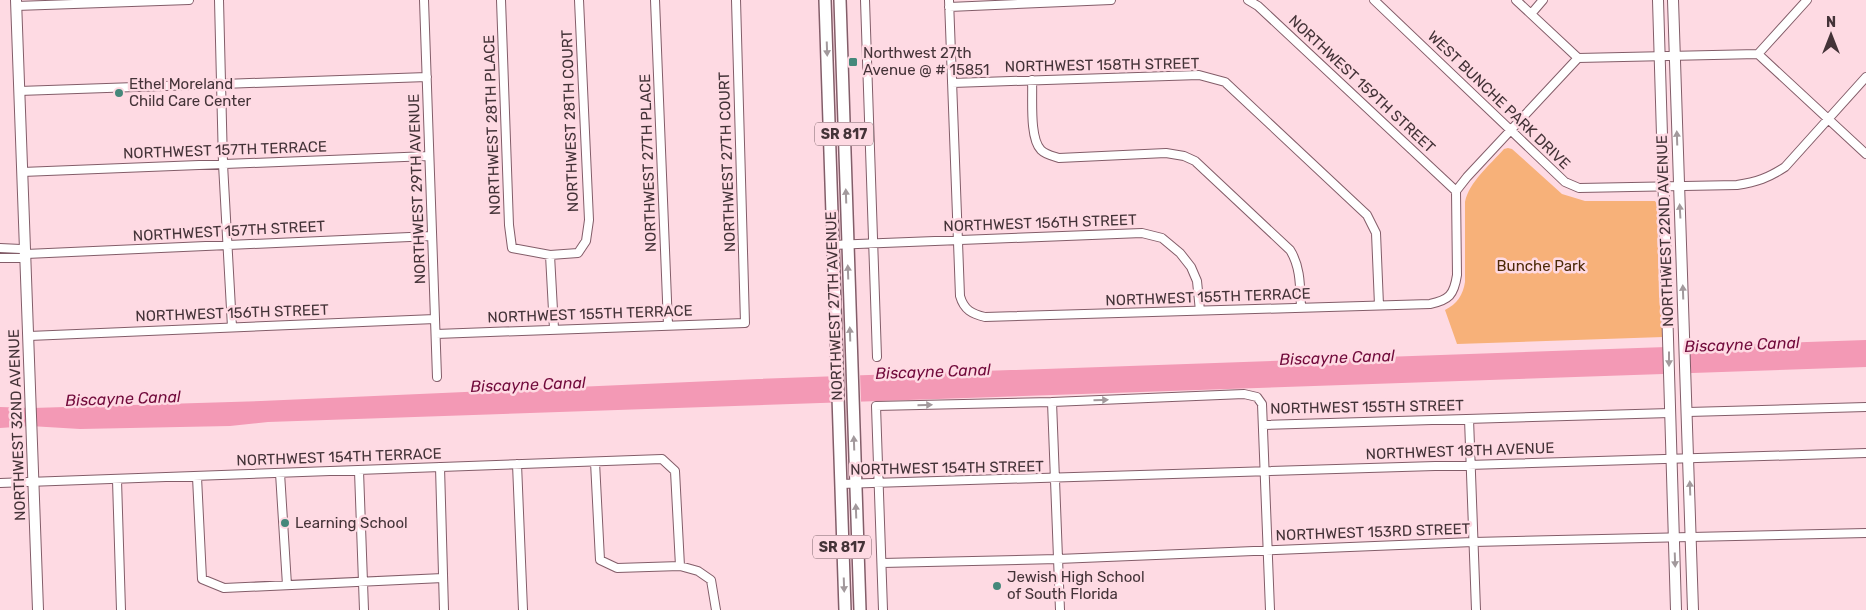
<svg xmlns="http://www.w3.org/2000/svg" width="1866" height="610" viewBox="0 0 1866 610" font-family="Rubik,sans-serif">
  <rect width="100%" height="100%" fill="#fedae3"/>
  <path fill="#f7b179" d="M1508 148 1512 149 1562 194 1585 201H1655L1657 204 1659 295 1663 337 1457 344 1445 310C1457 304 1463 295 1465 282V202C1469 182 1490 165 1504 149Z"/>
  <path fill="#f399b5" d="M1866 340V367L268 422 230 426 80 429 30 426 0 428V407L32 408 261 401 758 379Z"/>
  <path fill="#fedae3" d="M1689 344 1690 375 1665 376 1664 345Z
    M860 373 861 402 831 403 830 374Z"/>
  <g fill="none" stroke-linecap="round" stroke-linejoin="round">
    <defs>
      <path id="street" d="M219 0 223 164 232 327
        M424 0 437 377
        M501 0 509 225 512 248 550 255 578 253 586 241 589 220 579 0
        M655 0 668 325
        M865 0 877 357
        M949 0 960 296C964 310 972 314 985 317L1430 304C1449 300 1454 295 1457 275L1456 191 1467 177 1578 58
        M1248 0 1258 6 1456 191
        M1374 0 1565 182 1579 188 1737 185C1757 182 1768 178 1785 167L1866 77
        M1516 0 1578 58
        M16 6 189 0
        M949 7 1111 0
        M1531 14 1543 0
        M1758 54 1866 154
        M1758 54 1807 0
        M1578 58 1758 54
        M1032 80C1033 97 1029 138 1041 150 1046 155 1053 156 1059 158L1166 153 1184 156 1195 161 1290 250C1301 267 1300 288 1301 308
        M952 83 1199 75 1225 82 1367 215 1376 233 1379 305
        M19 91C155 86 291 82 427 77
        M22 172 429 156
        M832 245 1142 233 1162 238 1180 253 1191 267 1197 281 1200 311
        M0 248 21 249 26 254
        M26 254 432 236
        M550 255 554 329
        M0 258H22L26 254
        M436 334 745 323 736 0
        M29 336 435 319
        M1052 402 1060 610
        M1688 412 1866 407
        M1469 419 1476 610
        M1263 425 1670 413
        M595 462 600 560 617 568 680 566 698 571 711 580 716 610
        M517 464 523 610
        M440 467 444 610
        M359 471 364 610
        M280 473 287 585
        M197 477 202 579 224 588 443 578
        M117 480 121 610
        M0 483 662 459 675 471 680 566
        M840 484 1866 453
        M882 563 1058 559 1473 542 1866 533
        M883 610 876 406 1052 402 1244 394 1257 397 1262 404 1270 610"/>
      <path id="secondary" d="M16 0 38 610
        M1658 0 1676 610
        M1673 0 1693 610"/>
      <path id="primary" d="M825 0 845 610
        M840 0 860 610"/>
    </defs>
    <use href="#street" stroke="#835d69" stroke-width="10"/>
    <use href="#secondary" stroke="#835d69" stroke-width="12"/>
    <use href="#primary" stroke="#835d69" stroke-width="14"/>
    <use href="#street" stroke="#fff" stroke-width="8"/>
    <use href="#secondary" stroke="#fff" stroke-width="10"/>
    <use href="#primary" stroke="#fff" stroke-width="11"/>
  </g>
  <defs><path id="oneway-solid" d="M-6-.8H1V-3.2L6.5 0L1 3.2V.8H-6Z" transform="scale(1.25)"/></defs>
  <g fill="#a2999c">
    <use href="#oneway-solid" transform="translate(827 49) rotate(88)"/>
    <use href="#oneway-solid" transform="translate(1677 138) rotate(-92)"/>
    <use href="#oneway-solid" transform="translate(846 196) rotate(-92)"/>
    <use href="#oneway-solid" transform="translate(1680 211) rotate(-93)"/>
    <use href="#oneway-solid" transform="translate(848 272) rotate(-92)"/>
    <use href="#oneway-solid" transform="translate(1683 292) rotate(-92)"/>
    <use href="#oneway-solid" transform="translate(850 334) rotate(-92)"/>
    <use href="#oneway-solid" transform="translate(1669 359) rotate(90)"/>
    <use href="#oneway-solid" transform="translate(1101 400) rotate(-2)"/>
    <use href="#oneway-solid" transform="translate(925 405) rotate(-1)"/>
    <use href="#oneway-solid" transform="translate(854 443) rotate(-92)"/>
    <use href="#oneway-solid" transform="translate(1690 488) rotate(-92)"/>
    <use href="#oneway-solid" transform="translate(856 511) rotate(-92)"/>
    <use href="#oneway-solid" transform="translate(1675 560) rotate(88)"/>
    <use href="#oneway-solid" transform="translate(844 585) rotate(88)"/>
  </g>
  <g fill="#45887b" stroke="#fedae3" stroke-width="2">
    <rect x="848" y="57" width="10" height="10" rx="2.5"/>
    <circle cx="119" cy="93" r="5"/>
    <circle cx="285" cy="523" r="5"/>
    <circle cx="997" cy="586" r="5"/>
  </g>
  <g text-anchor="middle" stroke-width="5" stroke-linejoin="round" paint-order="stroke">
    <g fill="#fedae3" stroke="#7c656b" stroke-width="1">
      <rect x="815" y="122.5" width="58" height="23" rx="4"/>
      <rect x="813" y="535.5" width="58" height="23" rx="4"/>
    </g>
    <g font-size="14" font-weight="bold" fill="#443338">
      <text x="844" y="139">SR 817</text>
      <text x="842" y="552">SR 817</text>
    </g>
    <g font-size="15" fill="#443338" stroke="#fedae3" text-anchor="start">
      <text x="863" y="58">Northwest 27th<tspan x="863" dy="17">Avenue @ # 15851</tspan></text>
      <text x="129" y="89">Ethel Moreland<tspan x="129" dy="17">Child Care Center</tspan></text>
      <text x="295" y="528">Learning School</text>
      <text x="1007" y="582">Jewish High School<tspan x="1007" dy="17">of South Florida</tspan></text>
    </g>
    <g font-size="15" fill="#443338" stroke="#fedae3">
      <text transform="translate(1102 65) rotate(-1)" y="5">NORTHWEST 158TH STREET</text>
      <text transform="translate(1362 84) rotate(43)" y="5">NORTHWEST 159TH STREET</text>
      <text transform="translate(1499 100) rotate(44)" y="5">WEST BUNCHE PARK DRIVE</text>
      <text transform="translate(570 121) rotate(-92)" y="5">NORTHWEST 28TH COURT</text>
      <text transform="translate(492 125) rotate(-92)" y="5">NORTHWEST 28TH PLACE</text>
      <text transform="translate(225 150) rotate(-2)" y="5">NORTHWEST 157TH TERRACE</text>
      <text transform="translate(727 162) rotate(-92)" y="5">NORTHWEST 27TH COURT</text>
      <text transform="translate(648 163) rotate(-92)" y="5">NORTHWEST 27TH PLACE</text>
      <text transform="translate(417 189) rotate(-92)" y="5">NORTHWEST 29TH AVENUE</text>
      <text transform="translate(1040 223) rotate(-2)" y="5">NORTHWEST 156TH STREET</text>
      <text transform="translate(229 231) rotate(-3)" y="5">NORTHWEST 157TH STREET</text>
      <text transform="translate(1665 231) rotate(-92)" y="5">NORTHWEST 22ND AVENUE</text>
      <text transform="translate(1208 297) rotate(-2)" y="5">NORTHWEST 155TH TERRACE</text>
      <text transform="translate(834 306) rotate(-92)" y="5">NORTHWEST 27TH AVENUE</text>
      <text transform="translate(232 313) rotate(-2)" y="5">NORTHWEST 156TH STREET</text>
      <text transform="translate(590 314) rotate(-2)" y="5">NORTHWEST 155TH TERRACE</text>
      <text transform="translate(1367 407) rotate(-1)" y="5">NORTHWEST 155TH STREET</text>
      <text transform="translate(17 425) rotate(-92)" y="5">NORTHWEST 32ND AVENUE</text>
      <text transform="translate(1460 451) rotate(-2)" y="5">NORTHWEST 18TH AVENUE</text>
      <text transform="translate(339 457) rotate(-2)" y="5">NORTHWEST 154TH TERRACE</text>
      <text transform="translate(947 468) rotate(-1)" y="5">NORTHWEST 154TH STREET</text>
      <text transform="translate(1373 532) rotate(-2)" y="5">NORTHWEST 153RD STREET</text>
    </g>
    <g font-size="15" fill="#4c2907" stroke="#fedae3">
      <text x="1541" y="271">Bunche Park</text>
    </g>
    <g font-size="16" font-style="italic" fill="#710a3b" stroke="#fedae3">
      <text transform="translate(1742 344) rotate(-2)" y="6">Biscayne Canal</text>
      <text transform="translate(1337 357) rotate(-2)" y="6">Biscayne Canal</text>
      <text transform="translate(933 371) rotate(-2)" y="6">Biscayne Canal</text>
      <text transform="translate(528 384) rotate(-2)" y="6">Biscayne Canal</text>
      <text transform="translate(123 398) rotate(-2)" y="6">Biscayne Canal</text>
    </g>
  </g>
  <g transform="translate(1831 35)" stroke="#fedae3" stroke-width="4" paint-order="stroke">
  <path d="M0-4L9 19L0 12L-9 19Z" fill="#443338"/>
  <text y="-8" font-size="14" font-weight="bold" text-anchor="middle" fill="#443338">N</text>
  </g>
</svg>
